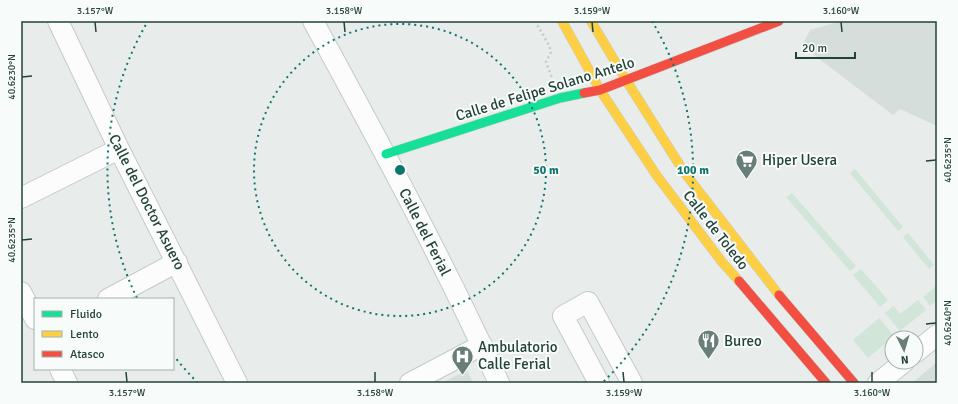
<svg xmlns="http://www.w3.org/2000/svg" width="958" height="404" viewBox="0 0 958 404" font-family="Signika,sans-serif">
  <rect width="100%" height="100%" fill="#e8edeb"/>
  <path fill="#d6dedb" d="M841 21H937V126L900 109 893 115 802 46 810 30Z
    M937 362V383H912Z
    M467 370 473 383H442Z"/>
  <path fill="#d1e6d8" d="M855 169 903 227 898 231 850 173Z
    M792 193 856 266 850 271 786 197Z
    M908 233 934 265 929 269 903 237Z
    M861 269 888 300 880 307 853 275Z
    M937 285V300L930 306 923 297Z
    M918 300 926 310 900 331 885 313 894 306 900 314Z
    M879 318 894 336 868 358 853 340Z"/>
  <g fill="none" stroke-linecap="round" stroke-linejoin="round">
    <defs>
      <path id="street" d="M58 21 119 149 237 383
        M313 21C378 140 443 260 499 383
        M21 198 119 149
        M21 292 35 319
        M108 299 177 262
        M916 352 937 335
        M60 369 67 383
        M410 383 482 345
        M599 383 563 316 588 302 632 383
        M878 383 904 362"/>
      <path id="fast" d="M386 154 560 98 584 93"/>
      <path id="slow" d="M562 21 600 90 657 176 722 262 739 281
        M591 21 626 80 684 172 779 295"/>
      <path id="jam" d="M584 93 600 90 779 21
        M739 281 826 383
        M779 295 854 383"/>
    </defs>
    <use href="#street" stroke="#c5cac8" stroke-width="22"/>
    <use href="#fast" stroke="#c3cbc8" stroke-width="10"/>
    <use href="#slow" stroke="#c3cbc8" stroke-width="10"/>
    <use href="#jam" stroke="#c3cbc8" stroke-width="10"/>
    <path stroke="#c3ccca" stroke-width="2.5" stroke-dasharray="2 3" stroke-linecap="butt" d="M535 21 549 45 551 52 546 62 552 78"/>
    <use href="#street" stroke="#fcfcfc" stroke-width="20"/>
    <use href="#fast" stroke="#16e098" stroke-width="9"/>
    <use href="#slow" stroke="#ffcf43" stroke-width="9"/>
    <use href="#jam" stroke="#f24e42" stroke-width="9"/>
  </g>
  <path fill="none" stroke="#24423a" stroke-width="1.5" d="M95 22 96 32M344 22 345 32M592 22 593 32M841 22 842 32M22 77 32 76M926 161 936 160M22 240 32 239M926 324 936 323M126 372 127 382M375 372V382M623 372 624 382M872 372V382"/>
  <g fill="none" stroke="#0f766e" stroke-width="2" stroke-dasharray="2 4">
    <circle cx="400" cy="170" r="146"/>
    <path d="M198 383A293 293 0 0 1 174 356M137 298A293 293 0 0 1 148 21M652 21A293 293 0 0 1 602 383"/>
  </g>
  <defs>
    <symbol id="supermarket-pin" viewBox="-11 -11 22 30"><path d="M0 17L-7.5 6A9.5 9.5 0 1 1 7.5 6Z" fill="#697e78" stroke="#f7fbf9"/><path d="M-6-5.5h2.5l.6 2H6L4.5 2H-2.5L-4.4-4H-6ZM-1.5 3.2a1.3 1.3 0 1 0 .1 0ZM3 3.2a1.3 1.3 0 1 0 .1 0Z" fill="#fff"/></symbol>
    <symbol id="restaurant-pin" viewBox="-11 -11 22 30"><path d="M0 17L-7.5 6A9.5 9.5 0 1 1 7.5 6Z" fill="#697e78" stroke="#f7fbf9"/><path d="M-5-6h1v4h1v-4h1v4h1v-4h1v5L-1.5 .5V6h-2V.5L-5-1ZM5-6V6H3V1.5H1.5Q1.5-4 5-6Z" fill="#fff"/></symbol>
    <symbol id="hospital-pin" viewBox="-11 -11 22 30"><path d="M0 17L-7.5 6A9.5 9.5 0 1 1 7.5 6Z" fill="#697e78" stroke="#f7fbf9"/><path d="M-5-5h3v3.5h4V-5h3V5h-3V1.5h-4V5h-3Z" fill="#fff"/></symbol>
  </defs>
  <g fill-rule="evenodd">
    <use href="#supermarket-pin" x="734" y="148" width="25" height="34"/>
    <use href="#restaurant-pin" x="696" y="328" width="25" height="34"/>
    <use href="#hospital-pin" x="450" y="344" width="25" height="34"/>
  </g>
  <g text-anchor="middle" stroke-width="4" stroke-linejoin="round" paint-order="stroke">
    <g font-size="15" fill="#24423a" stroke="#f7fbf9">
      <text transform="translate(545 89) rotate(-17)" y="5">Calle de Felipe Solano Antelo</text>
      <text transform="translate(147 202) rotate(63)" y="5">Calle del Doctor Asuero</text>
      <text transform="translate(716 230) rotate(52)" y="5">Calle de Toledo</text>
      <text transform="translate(425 232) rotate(63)" y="5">Calle del Ferial</text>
    </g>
    <g font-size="15" fill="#24423a" stroke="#f7fbf9" text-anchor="start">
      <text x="762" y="165">Hiper Usera</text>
      <text x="724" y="346">Bureo</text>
      <text x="478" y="352">Ambulatorio<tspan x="478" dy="17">Calle Ferial</tspan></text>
    </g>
  </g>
  <circle cx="400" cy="170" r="6" fill="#0f766e" stroke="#f7fbf9" stroke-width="2"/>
  <g font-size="12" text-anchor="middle" font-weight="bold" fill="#0f766e" stroke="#f7fbf9" stroke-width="4" stroke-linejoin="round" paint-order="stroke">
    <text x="546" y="174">50 m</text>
    <text x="693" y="174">100 m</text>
  </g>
  <rect width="958" height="404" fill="none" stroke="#f7fbf9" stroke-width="44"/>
  <rect x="34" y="298" width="140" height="72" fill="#f7fbf9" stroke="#a3b1ad"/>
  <rect x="42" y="311" width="20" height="6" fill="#16e098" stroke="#a3b1ad"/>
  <text x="70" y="318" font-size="12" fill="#24423a">Fluido</text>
  <rect x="42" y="331" width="20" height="6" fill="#ffcf43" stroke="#a3b1ad"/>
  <text x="70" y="338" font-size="12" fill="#24423a">Lento</text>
  <rect x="42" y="351" width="20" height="6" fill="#f24e42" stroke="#a3b1ad"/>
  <text x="70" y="358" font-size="12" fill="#24423a">Atasco</text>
  <g transform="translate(904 350) rotate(175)"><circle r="19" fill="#f7fbf9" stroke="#a3b1ad"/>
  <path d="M0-3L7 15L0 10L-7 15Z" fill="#697e78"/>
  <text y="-6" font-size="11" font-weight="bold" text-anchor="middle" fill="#24423a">N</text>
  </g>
  <path d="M796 52v6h59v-6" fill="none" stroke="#24423a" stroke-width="2"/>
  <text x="802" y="52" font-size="12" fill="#24423a" stroke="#f7fbf9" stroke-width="3" paint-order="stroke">20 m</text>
  <rect x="22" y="22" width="914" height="360" fill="none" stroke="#24423a" stroke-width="1.5"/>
  <g font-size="10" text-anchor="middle" fill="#24423a">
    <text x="95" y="14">3.157°W</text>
    <text x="344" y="14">3.158°W</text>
    <text x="592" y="14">3.159°W</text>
    <text x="841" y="14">3.160°W</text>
    <text transform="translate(11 77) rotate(-90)" y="4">40.6230°N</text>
    <text transform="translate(947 160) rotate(-90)" y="4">40.6235°N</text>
    <text transform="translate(11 240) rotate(-90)" y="4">40.6235°N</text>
    <text transform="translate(947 323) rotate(-90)" y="4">40.6240°N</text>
    <text x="127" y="396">3.157°W</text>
    <text x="375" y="396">3.158°W</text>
    <text x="624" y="396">3.159°W</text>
    <text x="872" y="396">3.160°W</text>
  </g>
</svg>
